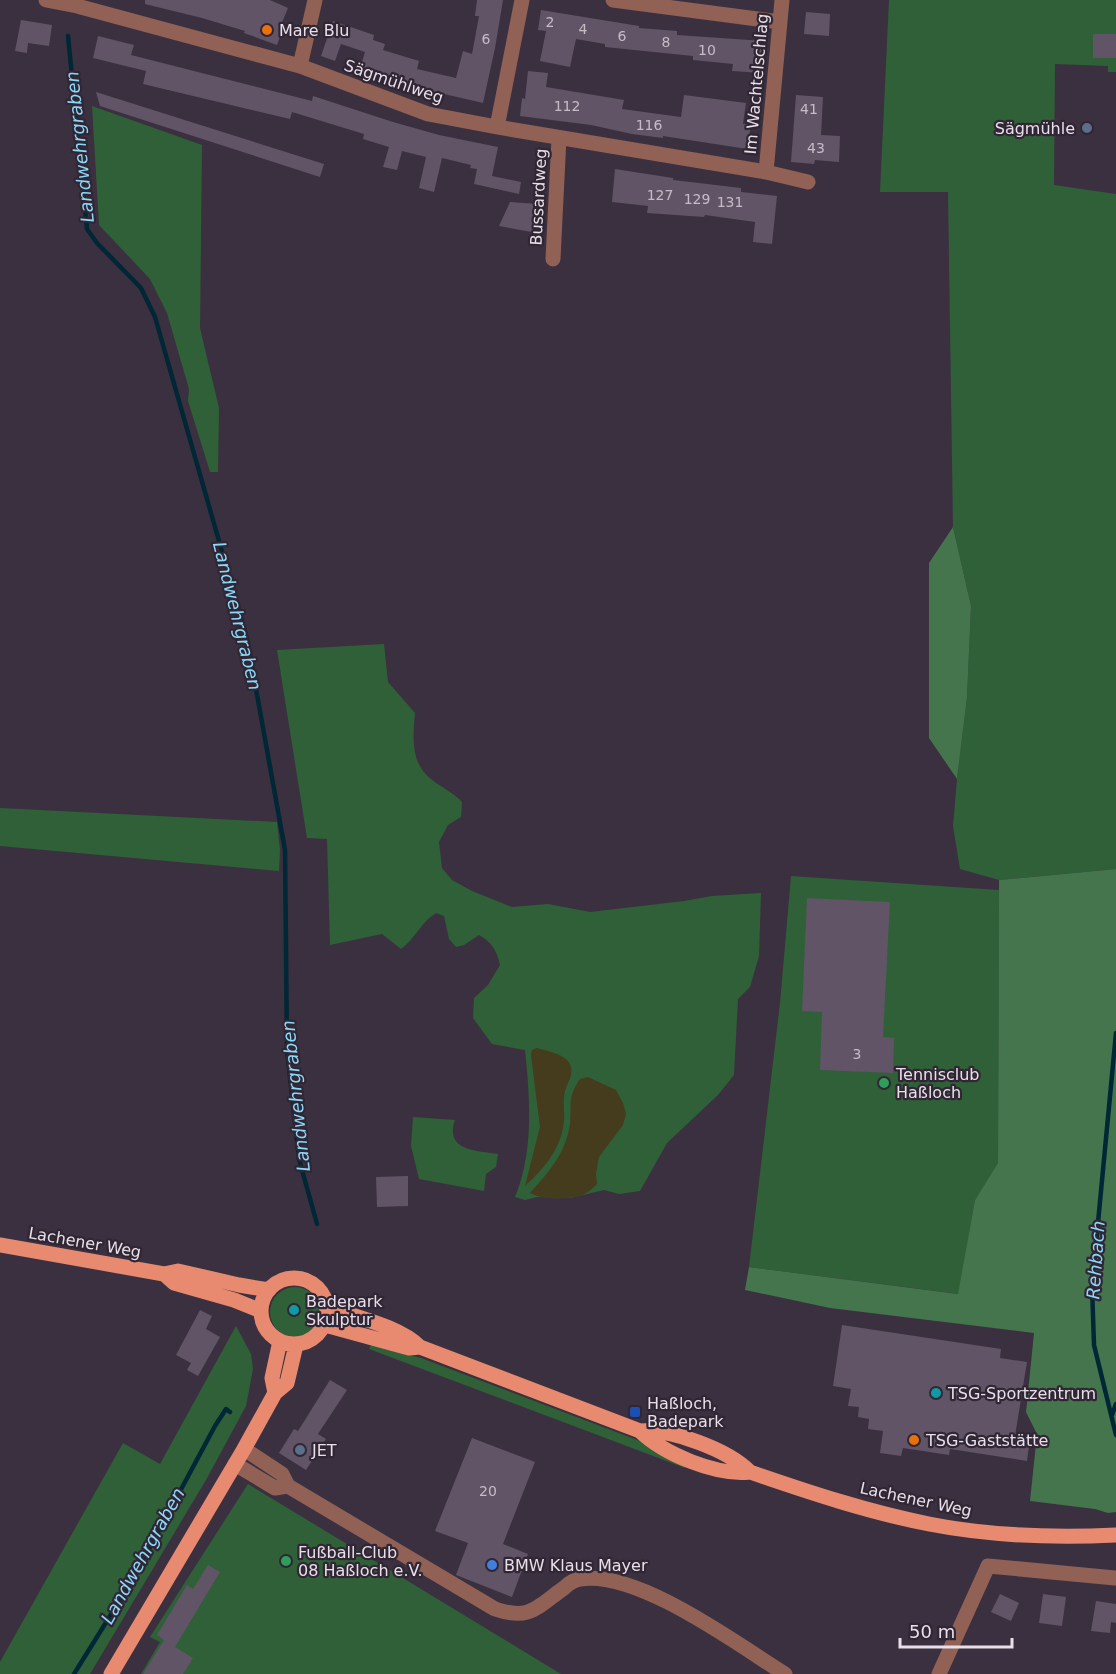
<svg xmlns="http://www.w3.org/2000/svg" width="1116" height="1674" viewBox="0 0 1116 1674" font-family="'DejaVu Sans',sans-serif">
  <rect width="100%" height="100%" fill="#3b303f"/>
  <path fill="#2f6038" d="M889 0H1116V72H1108V66L1055 64 1054 185 1116 194V869L999 880 960 869 953 826 957 779 967 698 971 606 953 527 948 192H880Z
    M92 106 202 145 200 328 219 408 218 472H210L188 401 189 389 167 313 150 279 99 225Z
    M384 644 388 682 415 713C413 736 410 763 431 779 442 788 453 792 462 802L461 817 448 825 439 842 442 868 452 880 472 891 512 907 548 904 590 912 684 901 712 896 761 893 759 956 750 987 738 999 734 1075 718 1095 667 1143 640 1191 619 1194 604 1190 570 1198 537 1197 525 1200 515 1197C534 1151 530 1098 525 1050L492 1044 473 1018 474 998 488 985 500 965C497 951 492 942 479 935L464 945 456 947 449 939 444 916 436 913C421 922 415 939 401 949L382 934 330 945 327 839 307 838 277 650Z
    M0 808 277 822 280 850 279 871 0 846Z
    M791 876 999 890 998 1164 975 1200 959 1294 749 1267 780 1003Z
    M413 1117 455 1120C444 1151 477 1151 498 1154L496 1167 486 1174 484 1191 419 1179 411 1146Z
    M270 1312a25 25 0 1 1 50 0a25 25 0 1 1-50 0Z
    M236 1326 251 1354 253 1369 246 1406 206 1480 90 1674H0V1662L123 1443 160 1464Z
    M371 1344 421 1358 653 1446 686 1464 685 1468 369 1349Z
    M248 1484 561 1674H141L160 1642 150 1637Z"/>
  <path fill="#44754c" d="M953 527 971 606 967 698 957 779 929 738V563Z
    M1116 869V1512L1108 1513 1095 1509 1030 1501 1037 1434 1026 1412 1034 1333 830 1308 745 1290 749 1267 958 1294 975 1200 998 1163 999 880Z"/>
  <path fill="#443c1c" d="M537 1048C547 1051 565 1054 570 1064 574 1075 568 1081 565 1091 562 1103 566 1116 563 1128 558 1153 543 1169 525 1186L540 1127 531 1055 532 1050Z
    M588 1077 616 1090 623 1103 626 1114 623 1125 599 1157 596 1174 597 1184C593 1188 588 1193 582 1195 568 1200 543 1200 530 1193 549 1172 566 1153 570 1124 572 1104 567 1098 580 1079Z"/>
  <g fill="none" stroke-linecap="round" stroke-linejoin="round">
    <path stroke="#002735" stroke-width="4.5" d="M68 36 87 229 97 243 141 288 155 317 247 639 285 850 287 1050 299 1159 317 1224
      M1116 1033 1092 1286 1094 1345 1116 1435
      M1112 1415 1116 1404
      M74 1674 133 1579 215 1426 226 1409 230 1412"/>
  </g>
  <path fill="#605466" d="M145 0H270L288 8 281 25 284 26 277 45 244 33 245 31 202 18 145 4Z
    M477 0H503L495 48 483 103 431 91 360 69 365 52 341 44 335 61 321 56 333 21 374 35 373 40 385 44 383 50 419 61 417 69 456 78 463 51 472 54 479 16H475Z
    M541 10 639 26V28L677 31V35L764 41 762 73 732 71 733 64 693 60V56L605 47V44L576 39 570 67 540 61 546 31 538 30Z
    M806 12 830 14 829 36 804 34Z
    M21 20 52 25 49 46 28 43 27 53 15 51Z
    M1093 34H1116V58H1093Z
    M98 36 134 45 131 55 312 101 313 96 393 122 439 135 498 147 492 176 521 182 519 194 474 184 477 169 470 168 471 165 442 158 434 192 419 188 426 157 402 151 397 170 383 167 389 147 363 139 364 134 292 112 290 119 143 84 146 71 93 58Z
    M528 71 548 73 546 87 624 100 622 109 681 117 684 95 746 103 743 124 751 125 747 149 663 136V138L632 134 591 125 520 116 522 98 525 99Z
    M96 92 324 164 320 177 100 106Z
    M796 95 823 97 821 135 840 136 839 162 815 160 814 164 791 162Z
    M615 169 673 178V180L741 188V192L777 196 772 244 753 242 755 222 705 215 704 217 647 213 648 206 612 202Z
    M510 202 538 204 537 233 499 226Z
    M807 898 890 902 883 1037 894 1038 893 1073 820 1070 822 1012 802 1011Z
    M408 1176V1206L377 1207 376 1177Z
    M200 1310 212 1316 206 1329 220 1337 198 1376 187 1370 191 1363 176 1355Z
    M842 1325 1001 1349 1000 1358 1027 1362 1015 1436 1030 1438 1027 1461 950 1449 949 1455 903 1448 901 1456 880 1453 883 1431 868 1429 869 1419 858 1417 859 1407 848 1406 851 1389 833 1386Z
    M330 1380 347 1390 318 1434 326 1439 306 1470 279 1453 294 1429 298 1431Z
    M472 1438 535 1462 503 1544 528 1554 512 1597 456 1575 468 1543 435 1531Z
    M208 1565 220 1572 175 1647 193 1658 183 1674H143L164 1640 157 1635 187 1585 193 1589Z
    M1000 1594 1019 1603 1011 1621 991 1612Z
    M1043 1594 1066 1597 1062 1626 1039 1623Z
    M1096 1601 1116 1604V1623L1111 1622 1110 1633 1091 1631Z"/>
  <g fill="none" stroke-linecap="round" stroke-linejoin="round">
    <path stroke="#906154" stroke-width="15" d="M46 0 77 6 300 66 428 114 497 127 766 172 808 182
      M613 0 780 22
      M300 66 315 0
      M497 127 522 0
      M766 172 782 0
      M553 259 559 138
      M244 1449 282 1474 288 1486
      M235 1464 275 1488 288 1486 495 1609C530 1621 537 1607 564 1588 568 1584 574 1580 580 1579 638 1570 737 1644 785 1674
      M939 1674 988 1566 1115 1578"/>
    <path stroke="#e88a6f" stroke-width="15" d="M0 1245 164 1274 178 1271 239 1285 269 1290
      M164 1274 174 1283 234 1300 261 1311
      M261 1311a33 33 0 1 1 66 0a33 33 0 1 1-66 0Z
      M327 1307C355 1317 399 1326 420 1347L640 1431C664 1454 716 1476 750 1472 808 1492 868 1512 929 1524 990 1536 1054 1538 1116 1535
      M325 1325 409 1348 420 1347
      M275 1393 272 1378 280 1341
      M640 1431C671 1429 727 1449 750 1472
      M111 1674 244 1449 275 1393 287 1383 296 1345"/>
  </g>
  <g fill="#e8710a" stroke="#312634" stroke-width="2">
    <circle cx="267" cy="30" r="6"/>
    <circle cx="914" cy="1440" r="6"/>
  </g>
  <g fill="#5c6f8a" stroke="#312634" stroke-width="2">
    <circle cx="1087" cy="128" r="6"/>
    <circle cx="300" cy="1450" r="6"/>
  </g>
  <g fill="#2e9e5b" stroke="#312634" stroke-width="2">
    <circle cx="884" cy="1083" r="6"/>
    <circle cx="286" cy="1561" r="6"/>
  </g>
  <g fill="#0f9aa8" stroke="#312634" stroke-width="2">
    <circle cx="294" cy="1310" r="6"/>
    <circle cx="936" cy="1393" r="6"/>
  </g>
  <rect fill="#1a4fb4" stroke="#312634" stroke-width="2" x="629" y="1406" width="12" height="12" rx="3"/>
  <circle fill="#3f7fe0" stroke="#312634" stroke-width="2" cx="492" cy="1565" r="6"/>
  <g text-anchor="middle" stroke-width="4.5" stroke-linejoin="round" paint-order="stroke">
    <g font-size="14" fill="#c5bcc8">
      <text x="550" y="27">2</text>
      <text x="583" y="34">4</text>
      <text x="622" y="41">6</text>
      <text x="486" y="44">6</text>
      <text x="666" y="47">8</text>
      <text x="707" y="55">10</text>
      <text x="567" y="111">112</text>
      <text x="809" y="114">41</text>
      <text x="649" y="130">116</text>
      <text x="816" y="153">43</text>
      <text x="660" y="200">127</text>
      <text x="697" y="204">129</text>
      <text x="730" y="207">131</text>
      <text x="857" y="1059">3</text>
      <text x="488" y="1496">20</text>
    </g>
    <g font-size="16" fill="#e7dfe9" stroke="#312634" text-anchor="start">
      <text x="279" y="36">Mare Blu</text>
      <text x="1075" y="134" text-anchor="end">Sägmühle</text>
      <text x="896" y="1080">Tennisclub<tspan x="896" dy="18">Haßloch</tspan></text>
      <text x="306" y="1307">Badepark<tspan x="306" dy="18">Skulptur</tspan></text>
      <text x="948" y="1399">TSG-Sportzentrum</text>
      <text x="647" y="1409">Haßloch,<tspan x="647" dy="18">Badepark</tspan></text>
      <text x="926" y="1446">TSG-Gaststätte</text>
      <text x="312" y="1456">JET</text>
      <text x="298" y="1558">Fußball-Club<tspan x="298" dy="18">08 Haßloch e.V.</tspan></text>
      <text x="504" y="1571">BMW Klaus Mayer</text>
    </g>
    <g font-size="16" fill="#e7dfe9" stroke="#312634">
      <text transform="translate(394 81) rotate(19)" y="6">Sägmühlweg</text>
      <text transform="translate(756 84) rotate(-85)" y="6">Im Wachtelschlag</text>
      <text transform="translate(538 197) rotate(-87)" y="6">Bussardweg</text>
      <text transform="translate(85 1242) rotate(10)" y="6">Lachener Weg</text>
      <text transform="translate(916 1499) rotate(12)" y="6">Lachener Weg</text>
    </g>
    <g font-size="18" font-style="italic" fill="#8ad8fa" stroke="#312634">
      <text transform="translate(80 147) rotate(-96)" y="6">Landwehrgraben</text>
      <text transform="translate(237 616) rotate(76)" y="6">Landwehrgraben</text>
      <text transform="translate(296 1096) rotate(-96)" y="6">Landwehrgraben</text>
      <text transform="translate(1096 1260) rotate(-86)" y="6">Rehbach</text>
      <text transform="translate(143 1556) rotate(-61)" y="6">Landwehrgraben</text>
    </g>
  </g>
  <path d="M900 1638v9h112v-9" fill="none" stroke="#e7dfe9" stroke-width="3"/>
  <text x="909" y="1638" font-size="18" fill="#e7dfe9" stroke="#312634" stroke-width="4.5" paint-order="stroke">50 m</text>
</svg>
